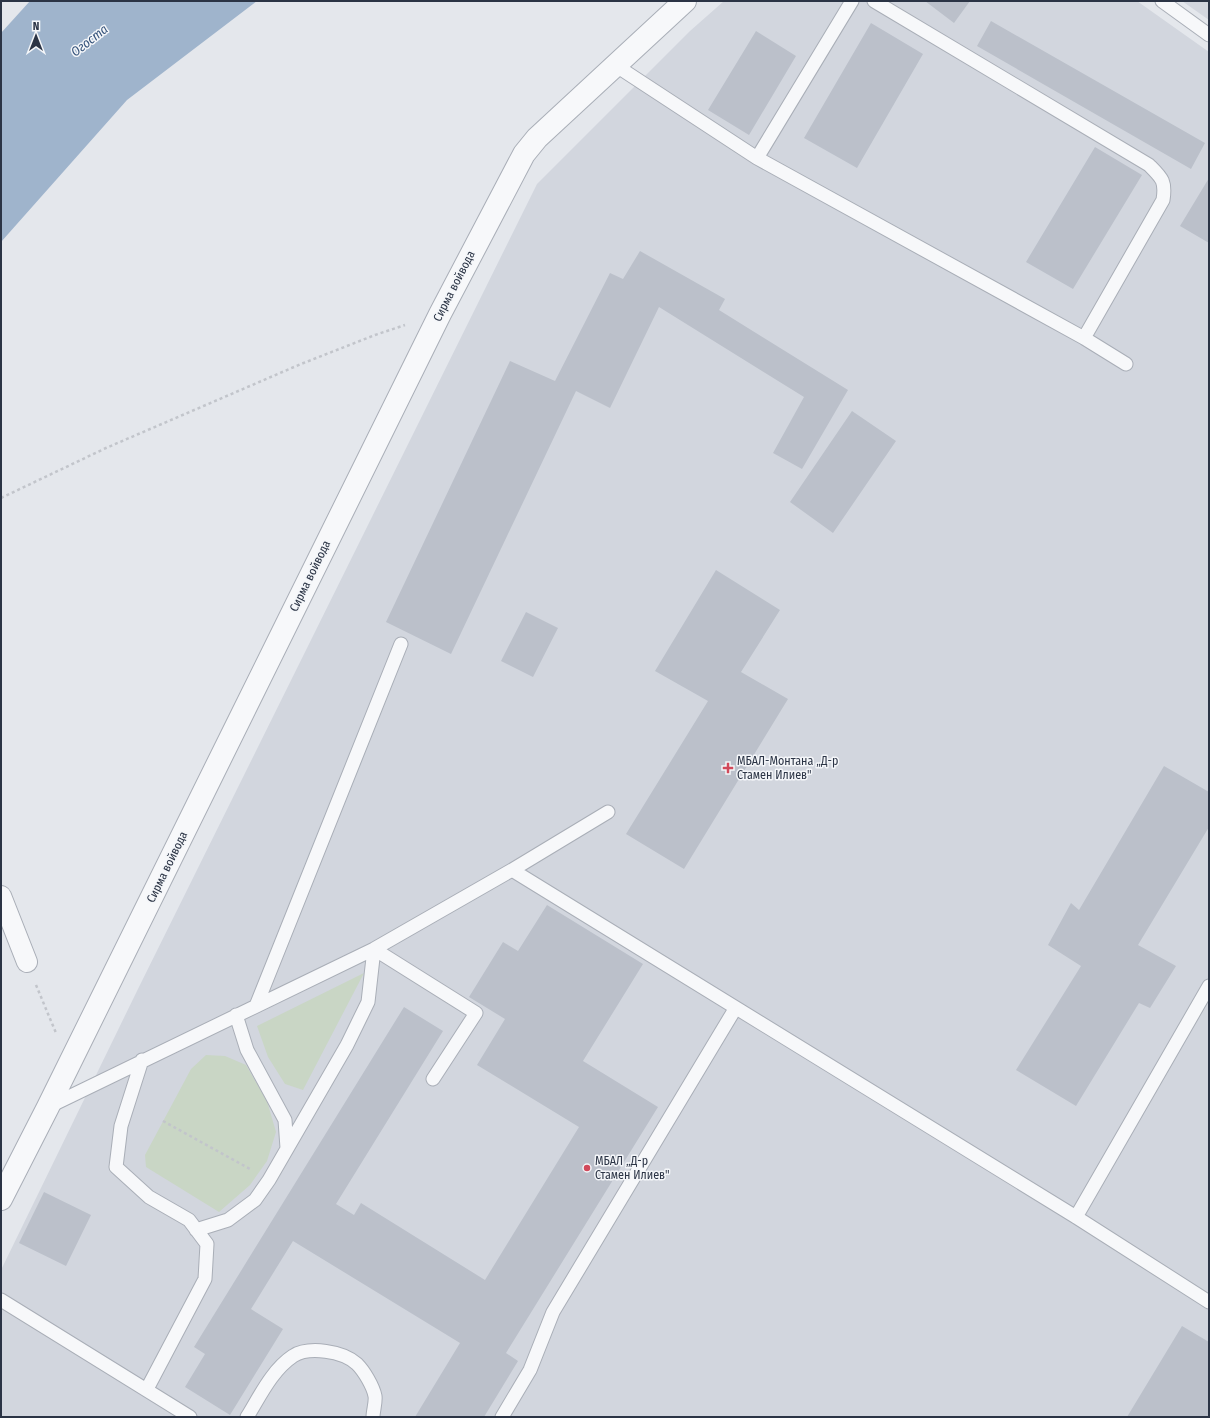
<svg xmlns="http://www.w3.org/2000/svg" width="1210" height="1418" viewBox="0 0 1210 1418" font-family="'Fira Sans Condensed',sans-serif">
  <rect width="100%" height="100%" fill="#e4e7ec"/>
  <path fill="#d2d6de" d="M724 1H1137L1209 52V1417H1V1270L137 991 537 184 690 31Z
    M1182 1H1209V20Z"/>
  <path fill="#c9d6c5" d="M364 973 303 1090 285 1084 268 1057 257 1026Z
    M206 1055 225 1056 246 1065 267 1101 276 1132 267 1161 250 1185 219 1212 146 1167 145 1155 191 1069Z"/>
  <path fill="#9fb4cc" d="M30 1H257L127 100 1 242V33Z"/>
  <path fill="#bbc0ca" d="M925 1H970L954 23Z
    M991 21 1205 143 1191 169 977 46Z
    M871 23 923 54 857 168 804 138Z
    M756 31 796 56 749 135 708 110Z
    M1095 147 1142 175 1073 289 1026 262Z
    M1209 178V243L1180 226Z
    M640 251 725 299 719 310 848 390 802 469 773 453 804 397 659 307 610 408 576 391 451 654 386 622 510 361 555 381 610 273 623 279Z
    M852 411 896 441 833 533 790 502Z
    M716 570 780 610 741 672 788 699 684 869 626 834 708 701 655 671Z
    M526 612 558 628 533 677 501 661Z
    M1164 766 1209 792V827L1138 945 1176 966 1150 1008 1139 1003 1076 1106 1016 1070 1081 966 1048 945 1071 903 1079 910Z
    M547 905 643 964 583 1061 658 1107 506 1353 518 1361 484 1417H415L460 1343 293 1241 251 1309 283 1329 230 1415 185 1387 205 1354 194 1347 404 1007 443 1031 336 1204 354 1215 361 1203 485 1280 579 1127 477 1065 505 1019 469 997 503 942 518 951Z
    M44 1192 91 1215 66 1266 19 1243Z
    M1182 1326 1209 1342V1417H1127Z"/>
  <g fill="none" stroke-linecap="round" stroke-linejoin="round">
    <defs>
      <path id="service" d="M852 1 757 158 1084 338 1126 364
        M874 1 1149 165C1162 178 1166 181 1163 200L1084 338
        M1162 1 1209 35
        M615 65 757 158
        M512 870 1076 1217 1209 1302
        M256 1006 401 644
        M236 1015 247 1050 285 1120 287 1148
        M142 1060 121 1126 116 1167 149 1197 189 1220 207 1244 205 1279 147 1389
        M48 1107 374 949 512 870 608 812
        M1076 1217 1209 986
        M196 1230 228 1220 255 1200 269 1180 347 1045 368 1002 374 949 476 1013 433 1079
        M1 1300 190 1417
        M247 1417C260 1396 272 1370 293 1356 309 1346 343 1351 357 1364 364 1371 373 1386 375 1396 376 1402 373 1411 373 1417
        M502 1417 530 1370 553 1312 735 1009"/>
      <path id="pedestrian" d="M1 896 27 962"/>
      <path id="minor" d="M1 1199 48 1107 440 314 524 154 537 138 685 1"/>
    </defs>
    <use href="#service" stroke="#a9aeb7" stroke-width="15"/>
    <use href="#pedestrian" stroke="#a9aeb7" stroke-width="22"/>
    <use href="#minor" stroke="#a9aeb7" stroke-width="24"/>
    <path stroke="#c2c5cb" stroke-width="2.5" stroke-dasharray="3 3" stroke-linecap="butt" d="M1 498 106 448 301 364 375 335 405 325
      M36 985 56 1033
      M163 1121 250 1169"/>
    <use href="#service" stroke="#f7f8fa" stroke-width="13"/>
    <use href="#pedestrian" stroke="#f7f8fa" stroke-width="20"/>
    <use href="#minor" stroke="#f7f8fa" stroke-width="22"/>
  </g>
  <g fill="#d1495b" stroke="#f4f6f9" stroke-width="1.5">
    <path d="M726 762h4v4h4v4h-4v4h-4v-4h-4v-4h4z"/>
    <circle cx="587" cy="1168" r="4"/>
  </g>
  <g text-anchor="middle" stroke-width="3" stroke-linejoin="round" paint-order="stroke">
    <g font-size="12" fill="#2b3445" stroke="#f4f6f9">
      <text transform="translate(454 286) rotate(-63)" y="4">Сирма войвода</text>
      <text transform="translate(310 576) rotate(-64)" y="4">Сирма войвода</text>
      <text transform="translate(167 867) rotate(-64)" y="4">Сирма войвода</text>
    </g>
    <g font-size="12" fill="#2b3445" stroke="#f4f6f9" text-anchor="start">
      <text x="737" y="765">МБАЛ-Монтана „Д-р<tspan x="737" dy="14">Стамен Илиев"</tspan></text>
      <text x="595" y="1165">МБАЛ „Д-р<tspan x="595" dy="14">Стамен Илиев"</tspan></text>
    </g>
    <g font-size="13" font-style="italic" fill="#34527a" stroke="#f4f6f9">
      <text transform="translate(89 40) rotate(-38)" y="5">Огоста</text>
    </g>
  </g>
  <rect width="1210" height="1418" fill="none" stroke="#2b3445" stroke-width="4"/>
  <g transform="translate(36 36)" stroke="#f4f6f9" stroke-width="3" paint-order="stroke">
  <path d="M0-3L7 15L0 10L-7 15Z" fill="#2b3445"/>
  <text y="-6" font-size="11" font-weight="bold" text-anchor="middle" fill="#2b3445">N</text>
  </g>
</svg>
